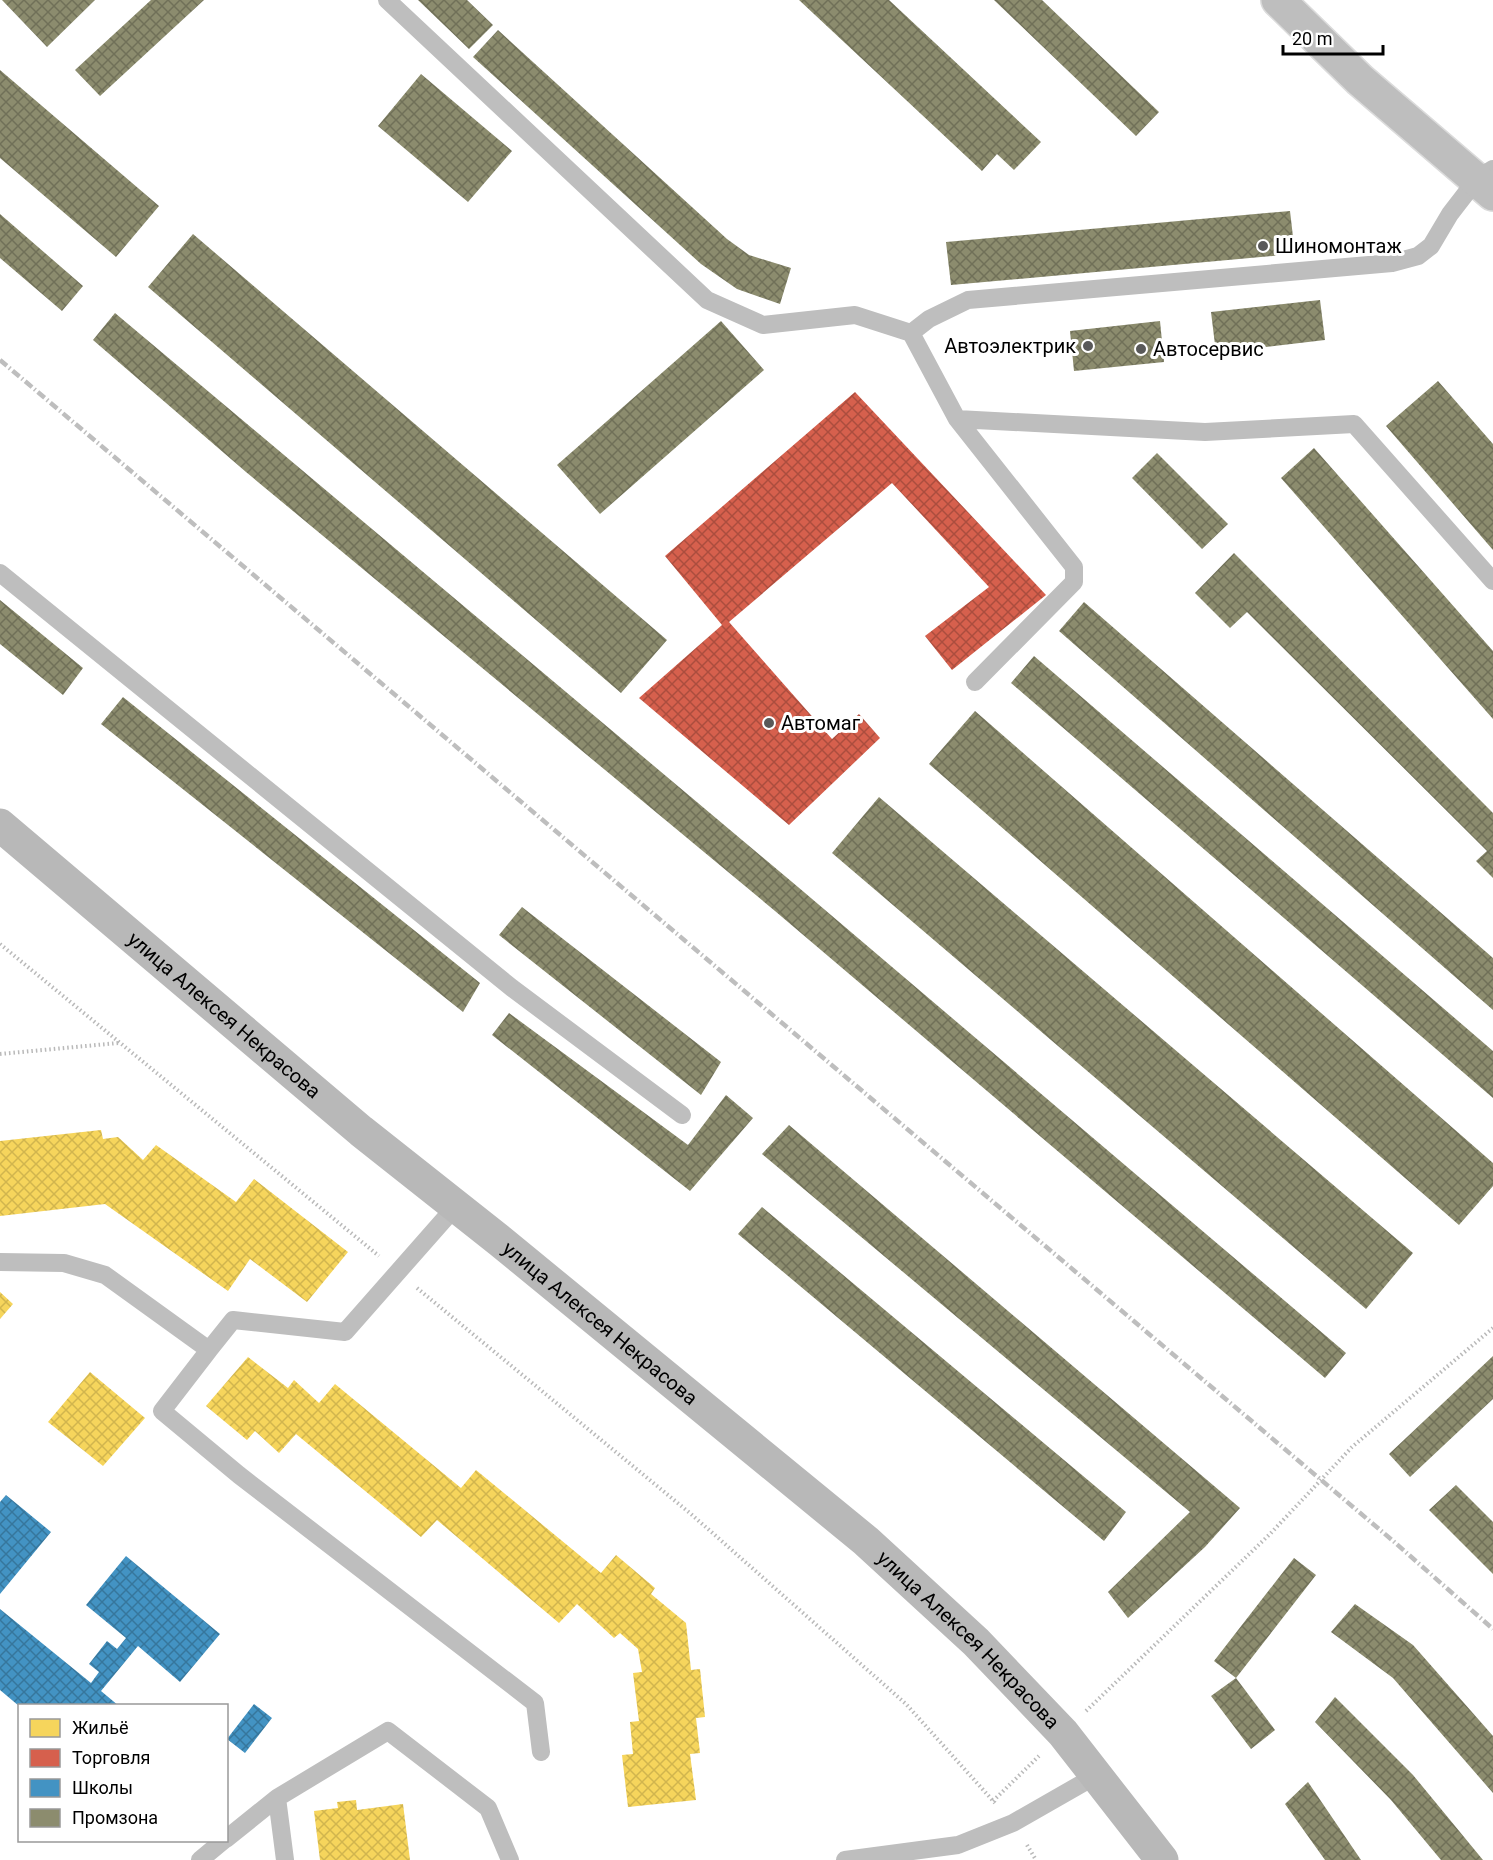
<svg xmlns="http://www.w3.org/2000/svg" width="1493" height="1860" viewBox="0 0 1493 1860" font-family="Roboto,sans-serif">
  <defs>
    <pattern id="homes-cross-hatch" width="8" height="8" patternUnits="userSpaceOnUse" patternTransform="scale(1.5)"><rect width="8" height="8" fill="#f6d55c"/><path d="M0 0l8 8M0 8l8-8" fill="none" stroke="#d1b54e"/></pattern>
    <pattern id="shops-cross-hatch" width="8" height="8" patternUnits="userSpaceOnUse" patternTransform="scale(1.5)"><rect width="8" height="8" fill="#d6604d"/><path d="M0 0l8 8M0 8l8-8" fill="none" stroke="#ab4d3e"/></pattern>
    <pattern id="schools-cross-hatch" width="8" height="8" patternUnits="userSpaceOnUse" patternTransform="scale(1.5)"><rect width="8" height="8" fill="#4393c3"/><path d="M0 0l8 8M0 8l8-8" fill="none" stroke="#36769c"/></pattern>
    <pattern id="industry-cross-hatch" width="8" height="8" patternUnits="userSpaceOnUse" patternTransform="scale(1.5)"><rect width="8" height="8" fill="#8c8c6e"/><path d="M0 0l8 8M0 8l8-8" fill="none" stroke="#707058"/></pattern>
  </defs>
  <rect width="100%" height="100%" fill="#fff"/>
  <path fill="url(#homes-cross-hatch)" d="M101 1130 103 1139 118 1137 143 1160 156 1145 236 1202 254 1179 348 1252 307 1302 250 1259 228 1291 105 1204 0 1216V1141Z
    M0 1292 13 1304 0 1319Z
    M248 1357 288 1388 294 1380 319 1403 335 1384 461 1488 476 1470 601 1573 616 1555 655 1588 651 1594 686 1623 691 1670 700 1669 705 1717 696 1718 700 1753 690 1754 696 1800 628 1807 622 1755 633 1754 630 1722 639 1721 633 1673 642 1672 638 1649 620 1633 614 1638 577 1604 559 1623 437 1520 421 1537 296 1434 279 1453 255 1431 247 1440 206 1406Z
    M90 1372 145 1418 103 1466 48 1422Z
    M356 1800 357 1810 403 1804 410 1860H320L314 1811 338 1808 337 1802Z"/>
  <path fill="url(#shops-cross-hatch)" d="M855 392 1046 595 952 670 925 636 989 587 892 483 729 622 832 739 859 714 880 738 789 825 639 698 722 625 665 556Z"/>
  <path fill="url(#schools-cross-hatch)" d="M6 1495 51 1532 0 1594V1502Z
    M126 1556 220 1634 180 1682 138 1646 101 1691 119 1706H19L0 1690V1609L91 1683 99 1672 89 1664 107 1641 117 1649 126 1638 86 1605Z
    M254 1704 272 1718 245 1753 227 1739Z"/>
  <path fill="url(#industry-cross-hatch)" d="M2 0H95L47 47Z
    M151 0H204L100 96 75 70Z
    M418 0H467L493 25 469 49Z
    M799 0H889L1041 142 1014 170 997 154 982 171Z
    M994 0H1042L1159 112 1136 136Z
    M498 30 727 239 749 255 791 268 780 304 737 289 701 264 473 57Z
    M0 70 159 206 116 257 0 158Z
    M421 74 512 151 468 202 378 126Z
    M1290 211 1295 254 951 285 946 242Z
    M0 214 83 286 62 311 0 258Z
    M193 234 667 640 621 693 148 287Z
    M1320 300 1325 340 1216 353 1211 312Z
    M115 313 798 887 1346 1353 1325 1378 775 911 246 472 93 340Z
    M721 321 764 370 600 514 557 465Z
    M1160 321 1164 362 1074 371 1070 331Z
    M1438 381 1493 444V550L1386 426Z
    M1314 448 1493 651V719L1281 478Z
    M1157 453 1228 524 1202 549 1132 478Z
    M1234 553 1493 813V878L1476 861 1487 851 1247 612 1230 628 1195 593Z
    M0 600 83 668 63 695 0 644Z
    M1084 602 1493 958V1010L1059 631Z
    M1034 656 1493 1051V1098L1011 683Z
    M123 697 480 983 463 1012 101 724Z
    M975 711 1493 1163V1186L1459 1225 929 764Z
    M879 797 1413 1253 1366 1309 832 853Z
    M522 907 721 1062 701 1095 499 935Z
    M509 1013 688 1145 726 1095 753 1118 690 1191 492 1035Z
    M789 1125 1240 1508 1205 1547 1128 1618 1108 1592 1190 1512 762 1154Z
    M762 1207 1126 1512 1104 1541 738 1234Z
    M1493 1356V1399L1410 1477 1389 1454Z
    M1456 1485 1493 1522V1574L1429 1510Z
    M1294 1558 1316 1575 1236 1678 1214 1661Z
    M1355 1604 1413 1645 1493 1736V1793L1393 1678 1331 1632Z
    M1236 1678 1275 1730 1251 1749 1211 1696Z
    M1335 1697 1413 1775 1483 1860H1441L1391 1800 1315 1722Z
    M1308 1782 1361 1860H1325L1285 1804Z"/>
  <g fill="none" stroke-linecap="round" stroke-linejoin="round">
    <defs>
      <path id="primary" d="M1278 0 1360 80 1493 194"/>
    </defs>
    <use href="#primary" stroke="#dbdbdb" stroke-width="36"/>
    <path stroke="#b9b9b9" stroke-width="4" stroke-dasharray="1.5 3" stroke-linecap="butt" d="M0 944 379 1256
      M0 1054 118 1043
      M417 1288 691 1514 906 1704 995 1803
      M1086 1711 1270 1534 1352 1447 1493 1328
      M993 1801 1039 1756
      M1027 1845 1036 1860"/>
    <path stroke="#bebebe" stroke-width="18" d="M387 0 707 300 763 325 855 315 911 333 957 419 1074 567V582L975 682
      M911 333 929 319 968 300 1392 263 1418 256 1431 246 1450 214 1477 179 1493 169
      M957 419 1205 432 1354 424 1493 581
      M0 573 512 988 682 1115
      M0 1262 64 1263 105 1275 209 1350 233 1320 345 1332 456 1206
      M209 1350 162 1411 239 1475 535 1703 541 1752
      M226 1839 277 1798
      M200 1860 224 1840
      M285 1860 277 1798 388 1731 488 1808 510 1860
      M845 1860 958 1845 1013 1823 1097 1775"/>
    <path stroke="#b8b8b8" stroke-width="33" id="s1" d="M0 825 361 1131 500 1241 866 1541 976 1642 1063 1733 1162 1860"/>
    <use href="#primary" stroke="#bebebe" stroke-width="33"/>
    <path stroke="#bebebe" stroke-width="4.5" stroke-dasharray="9 3 1.5 3" stroke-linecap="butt" d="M0 360 1392 1540 1493 1629"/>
  </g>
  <g fill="#595959" stroke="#fff" stroke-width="2">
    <circle cx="1263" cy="246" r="6"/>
    <circle cx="1088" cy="346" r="6"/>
    <circle cx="1141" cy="349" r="6"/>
    <circle cx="769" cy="723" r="6"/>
  </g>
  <g text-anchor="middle" stroke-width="6" stroke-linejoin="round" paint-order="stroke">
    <g font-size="20" fill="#000" stroke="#fff" text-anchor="start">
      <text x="1275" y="253">Шиномонтаж</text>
      <text x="1076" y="353" text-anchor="end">Автоэлектрик</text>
      <text x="1153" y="356">Автосервис</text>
      <text x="781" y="730">Автомаг</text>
    </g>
    <g font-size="20" fill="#000" stroke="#fff">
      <text dy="7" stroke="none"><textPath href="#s1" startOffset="294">улица Алексея Некрасова</textPath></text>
      <text dy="7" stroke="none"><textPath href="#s1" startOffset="780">улица Алексея Некрасова</textPath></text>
      <text dy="7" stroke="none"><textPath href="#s1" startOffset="1266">улица Алексея Некрасова</textPath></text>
    </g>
  </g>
  <rect x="18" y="1704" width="210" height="138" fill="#ffffff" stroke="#999999" stroke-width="1.5"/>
  <rect x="30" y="1719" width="30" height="18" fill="#f6d55c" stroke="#999999" stroke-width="1.5"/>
  <text x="72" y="1734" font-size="18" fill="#000000">Жильё</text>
  <rect x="30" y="1749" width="30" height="18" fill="#d6604d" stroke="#999999" stroke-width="1.5"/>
  <text x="72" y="1764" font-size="18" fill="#000000">Торговля</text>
  <rect x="30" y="1779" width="30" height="18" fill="#4393c3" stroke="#999999" stroke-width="1.5"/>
  <text x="72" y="1794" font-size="18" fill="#000000">Школы</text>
  <rect x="30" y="1809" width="30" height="18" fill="#8c8c6e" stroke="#999999" stroke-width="1.5"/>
  <text x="72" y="1824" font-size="18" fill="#000000">Промзона</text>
  <path d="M1283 45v9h100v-9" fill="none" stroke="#000000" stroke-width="3"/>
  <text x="1292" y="45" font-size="18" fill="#000000" stroke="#ffffff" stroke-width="4.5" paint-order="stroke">20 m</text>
</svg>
